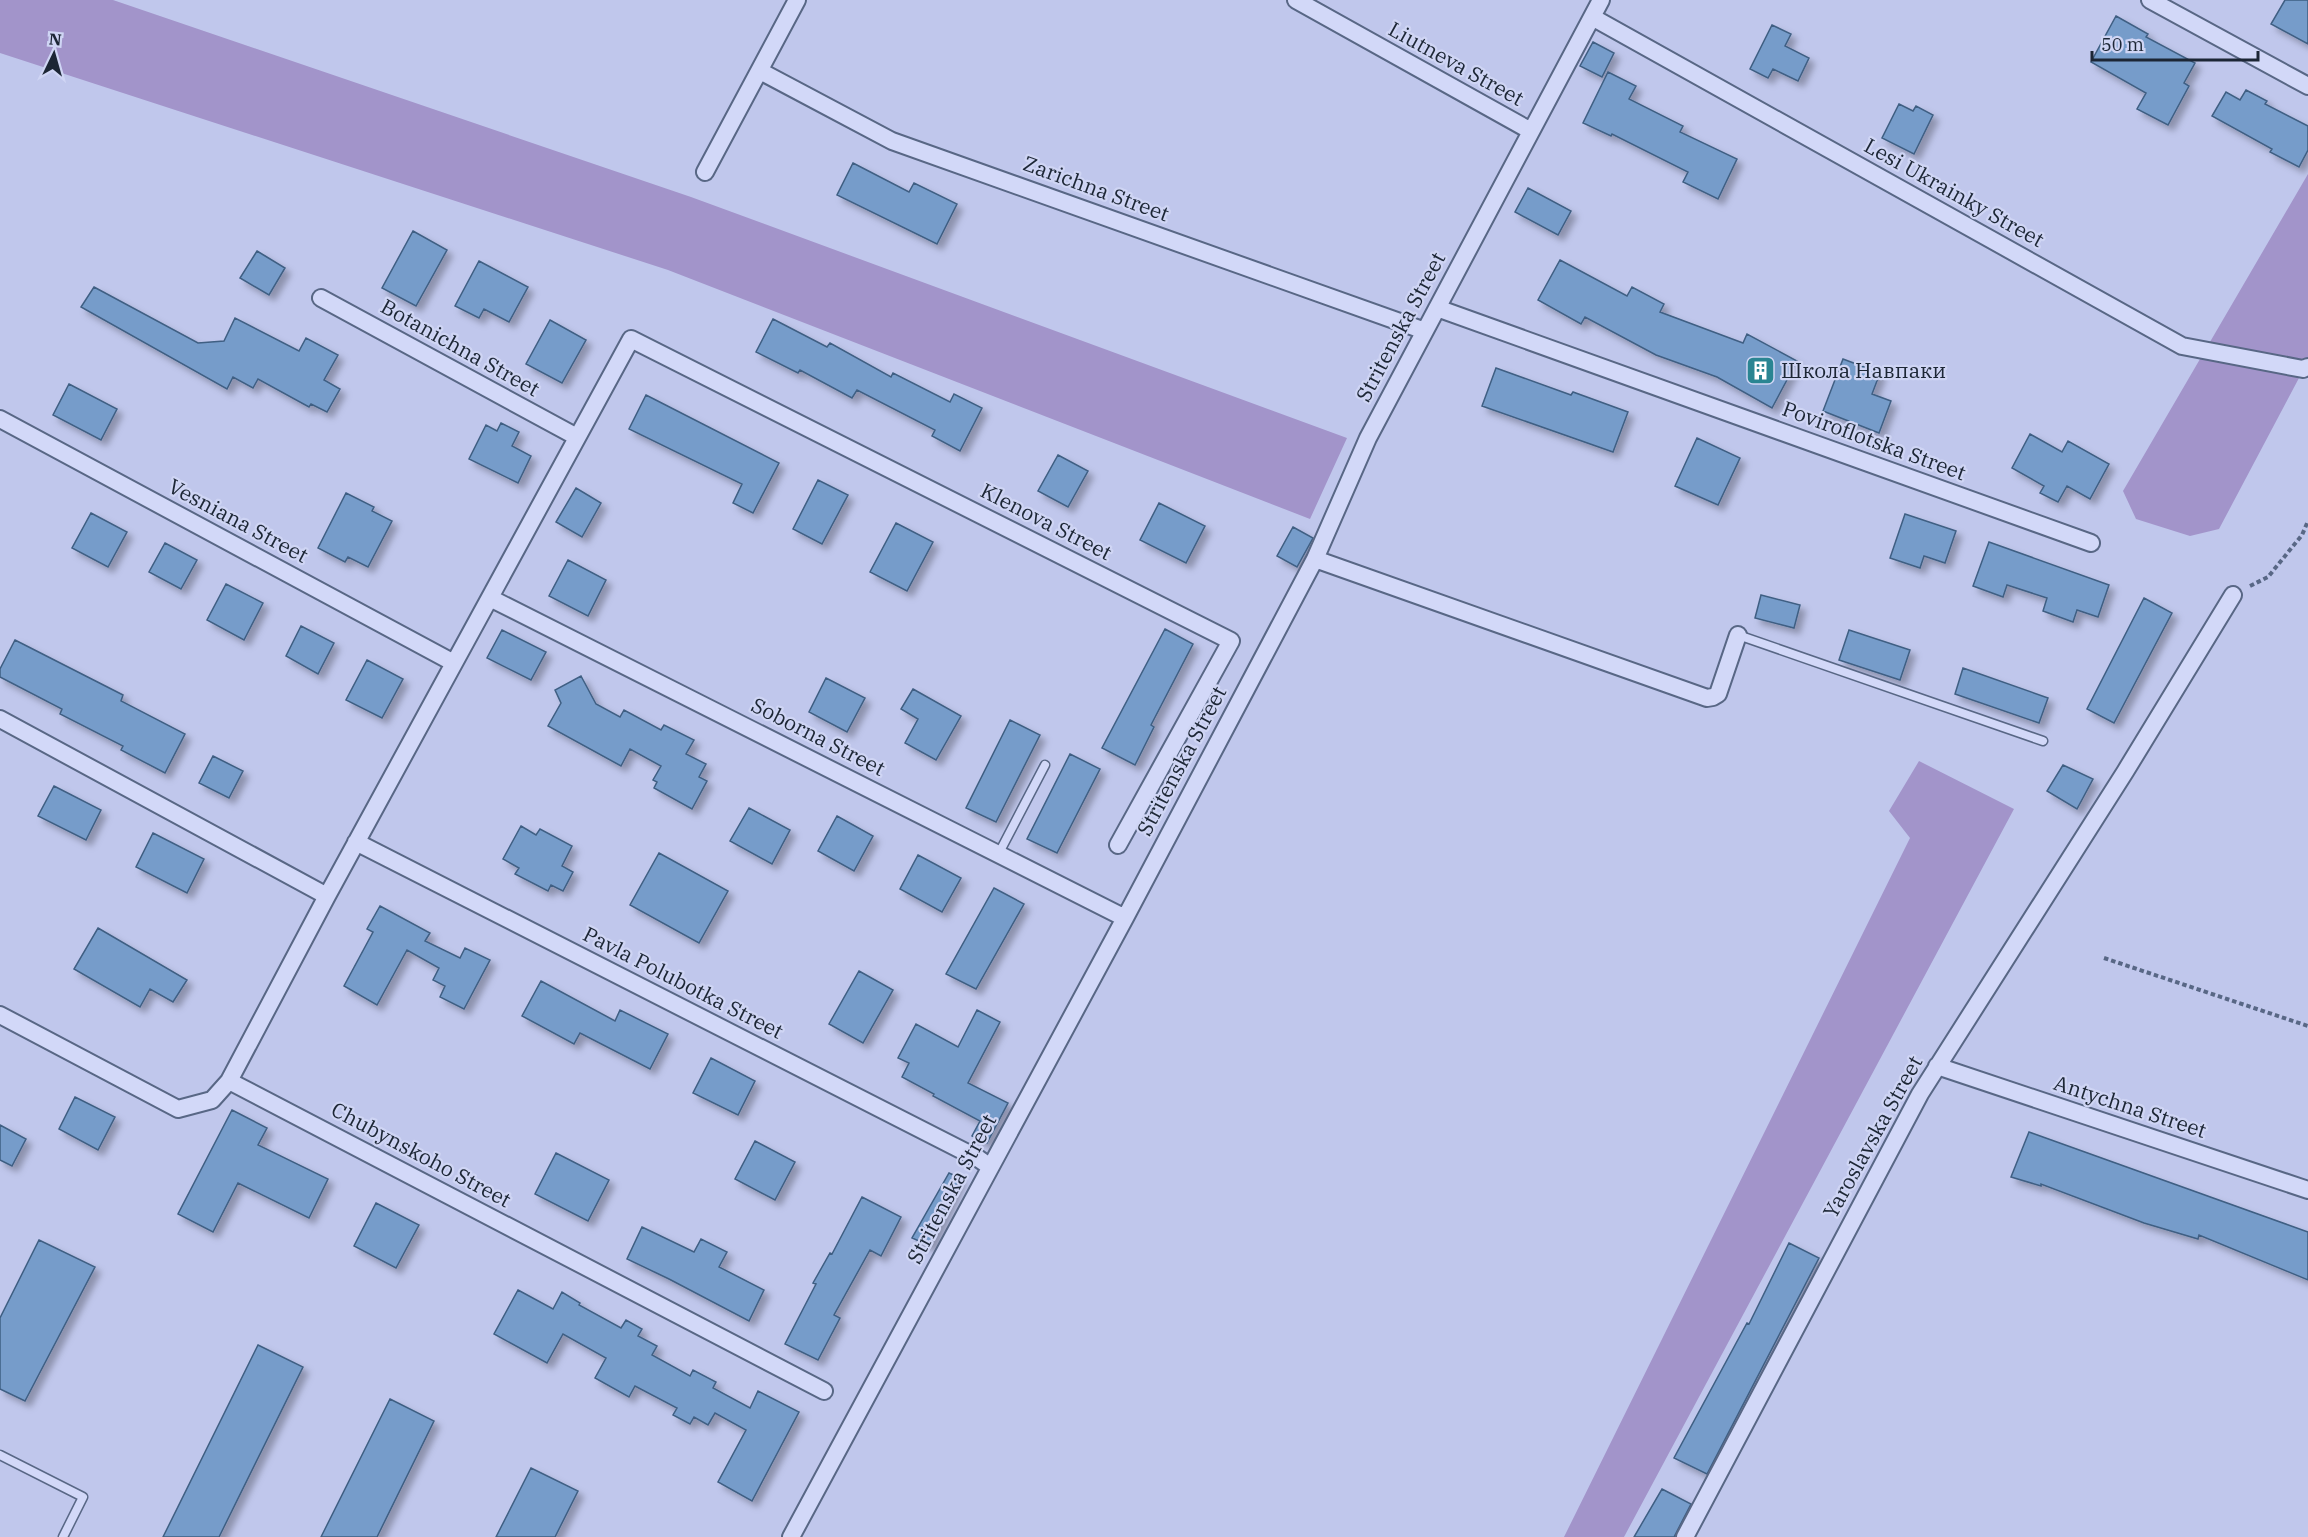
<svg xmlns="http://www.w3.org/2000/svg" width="2308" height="1537" viewBox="0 0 2308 1537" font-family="'IBM Plex Serif',serif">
  <defs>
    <filter id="shadow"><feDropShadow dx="5.5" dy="5.5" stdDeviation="3" flood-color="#0004"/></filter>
  </defs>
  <rect width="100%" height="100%" fill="#c0c7ec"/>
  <path fill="#a294ca" d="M0 0H113L691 197 1347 438 1310 519 668 270 0 53Z
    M2308 174V361L2219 529 2190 536 2136 519 2123 491Z
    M1919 761 2014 809 1624 1537H1564L1910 838 1889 811Z"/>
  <path fill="#769cca" stroke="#3f5f83" stroke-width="1.5" filter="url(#shadow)" d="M2285 0H2308V44L2271 24Z
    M2116 16 2148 34 2146 37 2195 63 2184 83 2189 86 2168 125 2137 109 2146 93 2091 62Z
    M1772 25 1791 34 1785 46 1809 58 1798 81 1773 69 1768 78 1750 69Z
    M1593 42 1614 53 1602 77 1580 66Z
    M1608 72 1636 86 1629 99 1683 126 1680 132 1737 159 1718 199 1683 182 1688 172 1612 134 1611 136 1583 123Z
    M2246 90 2267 101 2265 104 2308 126V150L2299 167 2270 152 2272 149 2212 116 2226 92 2240 100Z
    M1899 104 1913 111 1916 106 1933 115 1914 154 1882 138Z
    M853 163 909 192 914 183 957 204 937 244 837 195Z
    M1528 188 1571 211 1558 235 1515 212Z
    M413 231 447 250 416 306 382 288Z
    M257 251 285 268 269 295 240 278Z
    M1560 260 1627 296 1632 287 1664 304 1660 312 1743 343 1747 334 1797 361 1772 408 1717 377 1656 355 1585 317 1581 324 1538 300Z
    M479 261 528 287 509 322 484 309 479 318 455 306Z
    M94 287 198 343 224 341 235 318 299 351 306 338 338 355 324 380 340 389 327 412 311 404 309 407 258 379 253 388 233 377 227 389 81 307Z
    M773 319 827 347 830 343 891 377 893 373 950 402 954 394 982 408 960 451 932 436 935 430 857 390 852 398 800 370 798 373 756 352Z
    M550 320 586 340 562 383 526 364Z
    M1843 359 1880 373 1872 394 1891 401 1879 433 1823 411Z
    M1496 368 1571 395 1573 392 1628 412 1613 452 1482 406Z
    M69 384 117 409 101 440 53 415Z
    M646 395 779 463 753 513 733 503 742 484 629 429Z
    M501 423 519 432 512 446 531 456 518 483 469 459 486 425 497 431Z
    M2030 434 2062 452 2068 441 2109 464 2090 499 2067 486 2058 502 2040 493 2044 486 2012 468Z
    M1697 438 1740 458 1718 505 1675 486Z
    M1058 455 1088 471 1068 507 1038 491Z
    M818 480 848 495 822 544 793 529Z
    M576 488 601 503 582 537 556 522Z
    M346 493 374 507 372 511 392 521 368 567 348 557 345 562 318 548Z
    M1159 503 1205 526 1186 563 1140 540Z
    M91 513 127 532 108 567 72 548Z
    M1905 514 1956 531 1945 563 1924 556 1920 568 1890 558Z
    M896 523 933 542 907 591 870 572Z
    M1293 527 1313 538 1297 567 1277 556Z
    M1989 542 2109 585 2098 617 2077 610 2073 622 2043 611 2047 598 2007 585 2003 597 1973 586Z
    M165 543 197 560 181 589 149 572Z
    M568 560 606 580 588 616 549 596Z
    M226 584 263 603 244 640 207 620Z
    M1761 595 1800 605 1794 628 1755 618Z
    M2144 598 2172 613 2114 723 2087 709Z
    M301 626 334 643 318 674 286 656Z
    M1165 629 1193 644 1151 725 1154 727 1135 765 1102 748Z
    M502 630 546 652 531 680 487 658Z
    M1849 630 1910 650 1900 680 1839 660Z
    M15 640 123 695 121 701 185 734 165 773 121 750 123 746 60 714 62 709 0 677V669Z
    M367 660 403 679 382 718 346 700Z
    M1963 668 2048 698 2039 723 1955 694Z
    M581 676 596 704 620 717 624 710 661 730 664 725 694 740 686 754 706 764 699 777 707 781 692 809 654 788 657 782 653 780 661 766 630 749 621 766 548 726 561 703 555 690Z
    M826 678 865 698 847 732 809 712Z
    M913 689 961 716 936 760 905 743 918 719 901 709Z
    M1010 720 1040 735 996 822 966 808Z
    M1070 754 1100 769 1057 853 1027 839Z
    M213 756 243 771 229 798 199 783Z
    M2063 765 2093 779 2077 809 2047 791Z
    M54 786 101 810 86 840 38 816Z
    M749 808 790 830 772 864 730 841Z
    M837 816 873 836 854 871 818 851Z
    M521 826 536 835 540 829 572 846 562 866 573 872 563 891 551 885 548 891 515 874 519 868 503 859Z
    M153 833 204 859 187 893 136 867Z
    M659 853 728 891 699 943 630 905Z
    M918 855 961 878 942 912 900 889Z
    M994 888 1024 904 976 989 946 974Z
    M380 906 430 933 425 941 460 958 465 948 490 960 464 1009 440 997 445 986 433 980 439 968 407 950 377 1005 344 986 373 932 367 929Z
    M98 928 187 980 173 1002 150 989 140 1007 74 969Z
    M859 971 893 990 863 1043 829 1024Z
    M541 981 615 1021 620 1010 668 1034 650 1069 580 1033 574 1044 522 1016Z
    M977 1010 1000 1022 968 1083 1008 1103 987 1143 972 1136 980 1121 933 1096 934 1094 902 1077 909 1063 898 1058 916 1024 958 1047Z
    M711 1058 755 1081 738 1115 693 1093Z
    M75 1097 115 1117 98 1150 59 1129Z
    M232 1110 267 1128 258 1145 328 1179 309 1218 238 1183 213 1232 178 1214Z
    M0 1125 26 1139 12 1166 0 1160Z
    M2029 1132 2308 1232V1280L2199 1235 2198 1239 2144 1223 2041 1184V1186L2011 1177Z
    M755 1141 795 1162 775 1200 735 1179Z
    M556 1153 609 1180 588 1221 535 1194Z
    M949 1173 960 1178 930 1246 912 1238Z
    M862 1197 901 1217 881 1256 870 1250 834 1315 840 1318 818 1360 785 1344 816 1284 813 1283 830 1253 832 1254Z
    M376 1203 419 1225 396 1268 354 1246Z
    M642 1227 694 1252 701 1239 727 1252 719 1267 764 1290 749 1321 669 1279 627 1259Z
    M39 1240 95 1267 25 1401 0 1389V1318Z
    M1789 1243 1819 1258 1707 1474 1674 1458 1747 1323 1749 1324Z
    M518 1290 553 1309 562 1292 580 1303 579 1305 621 1328 626 1320 642 1329 638 1336 657 1346 652 1355 690 1376 693 1370 716 1382 713 1388 750 1408 758 1391 799 1412 752 1501 718 1482 746 1430 715 1413 708 1425 694 1417 690 1424 673 1415 677 1408 635 1386 629 1397 595 1378 606 1358 563 1334 547 1363 494 1334Z
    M258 1345 303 1367 219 1537H163Z
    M390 1399 434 1421 377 1537H321Z
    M531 1468 578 1491 555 1537H496Z
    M1662 1489 1691 1504 1674 1537H1634Z"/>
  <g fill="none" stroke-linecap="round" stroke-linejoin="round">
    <defs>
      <path id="lane" d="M1738 635 2043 741
        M999 853 1045 765
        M0 1455 83 1497 63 1537"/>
      <path id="street" d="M1296 0 1531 131
        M2150 0 2308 86
        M1592 17 2182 346 2303 369 2308 367
        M760 71 892 141 1425 331
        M705 172 797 0
        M321 298 577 437
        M1437 308 2091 543
        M0 419 454 663
        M1315 559 1707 698 1713 697 1718 694 1738 635
        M490 598 1125 918
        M0 719 327 896
        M356 842 979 1159 989 1166
        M0 1015 178 1109 212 1100 229 1081 327 896 631 339 1231 641 1118 845
        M1937 1066 2308 1190
        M229 1081 824 1391
        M791 1537 1125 918 1315 559 1368 438 1601 0
        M1685 1537 1920 1094 2125 772 2233 595"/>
    </defs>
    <use href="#lane" stroke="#586785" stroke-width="11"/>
    <use href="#street" stroke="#586785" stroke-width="20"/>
    <path stroke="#586785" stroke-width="4" stroke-dasharray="4.5 3" stroke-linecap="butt" d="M2250 586 2268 577 2302 535 2308 521
      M2104 958 2308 1026"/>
    <use href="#lane" stroke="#d2d8f8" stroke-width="8"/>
    <use href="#street" stroke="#d2d8f8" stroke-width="16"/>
  </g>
  <defs>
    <symbol id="building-square" viewBox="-11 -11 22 22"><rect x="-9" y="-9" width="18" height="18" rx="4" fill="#2a8592" stroke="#cfd5f4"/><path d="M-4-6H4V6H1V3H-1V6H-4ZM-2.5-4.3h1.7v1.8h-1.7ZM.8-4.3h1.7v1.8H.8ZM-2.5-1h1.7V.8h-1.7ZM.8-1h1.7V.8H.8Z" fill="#fff"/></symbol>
  </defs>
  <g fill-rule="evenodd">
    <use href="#building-square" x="1744" y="354" width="33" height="33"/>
  </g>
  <g text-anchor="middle" stroke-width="4.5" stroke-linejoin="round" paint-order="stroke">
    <g font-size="21" fill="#1c2635" stroke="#cfd5f4">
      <text transform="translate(1456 64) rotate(29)" y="7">Liutneva Street</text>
      <text transform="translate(1096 189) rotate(20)" y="7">Zarichna Street</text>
      <text transform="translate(1954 193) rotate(29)" y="7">Lesi Ukrainky Street</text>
      <text transform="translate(1401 327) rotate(-62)" y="7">Stritenska Street</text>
      <text transform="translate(460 348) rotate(29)" y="7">Botanichna Street</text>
      <text transform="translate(1874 441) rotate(20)" y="7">Poviroflotska Street</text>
      <text transform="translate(238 521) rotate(28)" y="7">Vesniana Street</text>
      <text transform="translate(1046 522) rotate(27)" y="7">Klenova Street</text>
      <text transform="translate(818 737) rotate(27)" y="7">Soborna Street</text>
      <text transform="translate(1182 761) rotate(-62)" y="7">Stritenska Street</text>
      <text transform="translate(683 983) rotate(27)" y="7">Pavla Polubotka Street</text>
      <text transform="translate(2130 1107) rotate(18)" y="7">Antychna Street</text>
      <text transform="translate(1873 1137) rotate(-61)" y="7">Yaroslavska Street</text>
      <text transform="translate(421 1155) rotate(28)" y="7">Chubynskoho Street</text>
      <text transform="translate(952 1189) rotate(-62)" y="7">Stritenska Street</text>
    </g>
    <g font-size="21" fill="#1c2635" stroke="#cfd5f4" text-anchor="start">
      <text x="1781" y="378">Школа Навпаки</text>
    </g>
  </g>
  <g transform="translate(54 54) rotate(5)" stroke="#cfd5f4" stroke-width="4.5" paint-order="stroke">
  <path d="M0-4.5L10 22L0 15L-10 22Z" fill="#1c2635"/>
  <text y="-9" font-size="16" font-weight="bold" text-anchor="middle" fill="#1c2635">N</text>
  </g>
  <path d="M2092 51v9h166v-9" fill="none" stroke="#1c2635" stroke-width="3"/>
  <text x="2101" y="51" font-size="18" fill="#1c2635" stroke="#cfd5f4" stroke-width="4.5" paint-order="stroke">50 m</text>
</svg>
